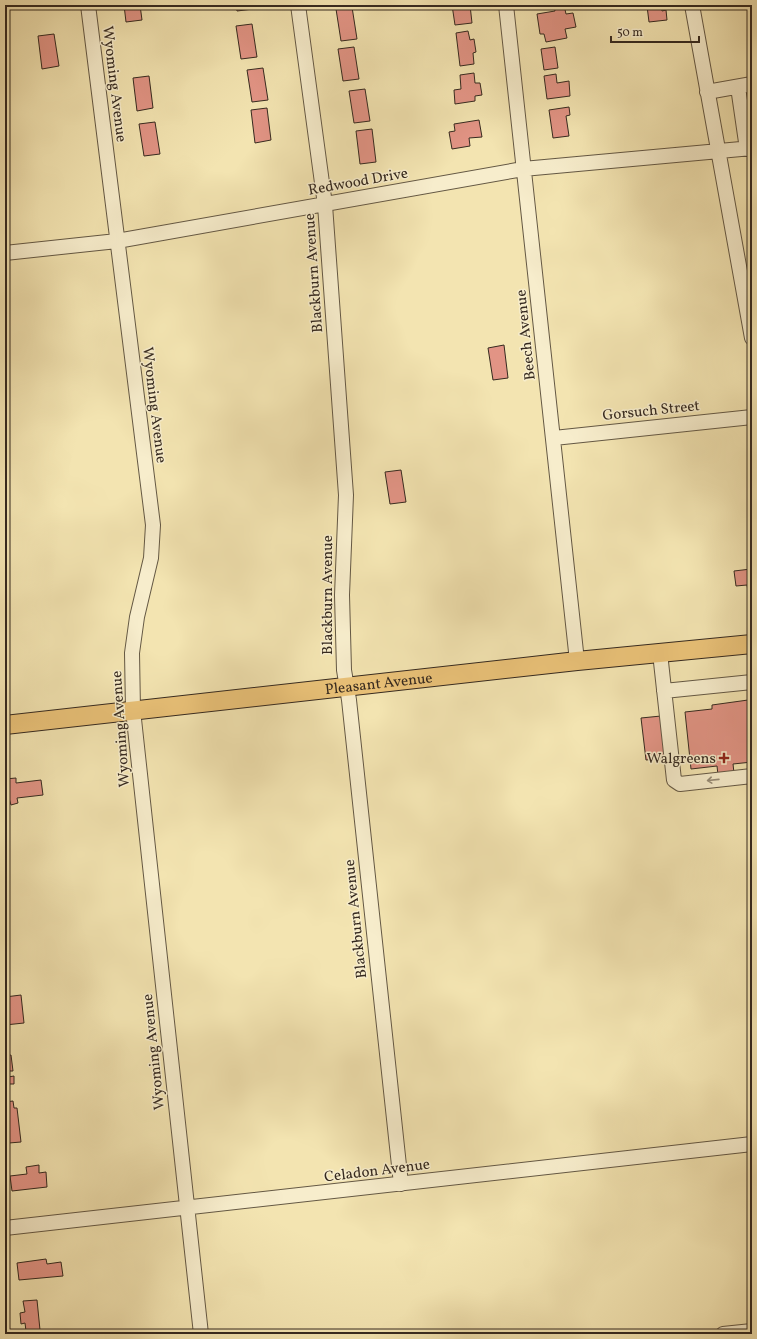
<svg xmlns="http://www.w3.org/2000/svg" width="757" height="1339" viewBox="0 0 757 1339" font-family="Vollkorn,serif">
  <rect width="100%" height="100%" fill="#f3e4b1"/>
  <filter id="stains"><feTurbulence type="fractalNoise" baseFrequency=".005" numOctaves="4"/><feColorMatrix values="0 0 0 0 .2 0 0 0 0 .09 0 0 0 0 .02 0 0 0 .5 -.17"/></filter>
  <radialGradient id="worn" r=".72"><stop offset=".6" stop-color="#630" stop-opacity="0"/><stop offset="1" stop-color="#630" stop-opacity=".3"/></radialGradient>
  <path fill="#e29485" stroke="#35291f" d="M124 5H140L142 20 126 22Z
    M236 5H253V9L237 11Z
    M452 5H470L472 23 455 25Z
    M554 5H564L566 14 573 13 576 27 565 29 567 38 546 42 544 34H540L537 14 555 11Z
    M661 5 662 11 666 10 667 20 649 22 647 6Z
    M352 7 357 39 341 41 336 9Z
    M252 24 257 57 241 59 236 26Z
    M468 31 470 40 474 39 476 52 473 53 474 64 460 66 456 33Z
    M54 34 59 66 42 69 38 36Z
    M354 47 359 79 343 81 338 49Z
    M555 47 558 68 544 70 541 49Z
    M263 68 268 100 252 102 247 70Z
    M474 73 475 83H480L482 95 475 96V101L455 104 454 90 461 89 460 75Z
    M556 74 557 83 569 81 570 96 547 99 544 76Z
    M149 76 153 108 137 111 133 78Z
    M365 89 370 121 354 123 349 91Z
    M569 107 570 115 566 116 569 136 553 138 549 110Z
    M267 108 271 140 255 143 251 110Z
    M479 120 482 137 469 138 470 146 452 149 449 132 455 131 454 124Z
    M155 122 160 154 144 156 139 124Z
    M372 129 376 162 360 164 356 131Z
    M504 345 508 378 493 380 488 348Z
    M401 470 406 502 390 504 385 472Z
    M750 565H752V590L748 591 747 585 736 586 734 571 751 569Z
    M748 700H752V762L733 764 734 773 718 775 717 766 691 769 685 712 712 709V705Z
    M661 716 666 758 646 760 641 718Z
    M16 778V783L41 780 43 795 17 798 18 803 11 805 9 798 5 799V779Z
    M21 995 24 1023 5 1025V997Z
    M11 1055 13 1071H8V1077L14 1076V1084H5V1056Z
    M13 1101 14 1108H17L21 1142 9 1143 8 1126 5 1127V1102Z
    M39 1165V1173L46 1172 47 1187 12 1191 10 1176 27 1174 26 1167Z
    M46 1259 47 1264 61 1262 63 1276 19 1280 17 1263Z
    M37 1300 40 1330 26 1331 25 1323 21 1324 20 1313 25 1312 23 1301Z"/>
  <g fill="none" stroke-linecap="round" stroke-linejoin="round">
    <defs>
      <path id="minor" d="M88 5 153 525 151 558 137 617 132 653 133 710 201 1334
        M298 5 325 205 346 495 342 595 344 670 349 700 401 1184
        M506 5 577 661
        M692 5 752 338
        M738 87 747 149
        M707 92 752 84
        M5 253 117 241 523 169 752 148
        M554 438 752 417
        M660 653 674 780 680 784 752 776
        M664 691 752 682
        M5 1228 752 1144
        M723 1334 752 1331"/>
      <g id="major">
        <path id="s1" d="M5 725 577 661 752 644"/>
      </g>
    </defs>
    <use href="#minor" stroke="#645844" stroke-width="16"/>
    <use href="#major" stroke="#35291f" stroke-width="20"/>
    <use href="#minor" stroke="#f7edcc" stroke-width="14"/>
    <use href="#major" stroke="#eac278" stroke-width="18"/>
  </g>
  <defs><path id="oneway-shaft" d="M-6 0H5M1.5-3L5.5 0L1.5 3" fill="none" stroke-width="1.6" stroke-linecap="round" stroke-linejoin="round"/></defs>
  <use stroke="#968b76" href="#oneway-shaft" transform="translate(713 780) rotate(174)"/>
  <path fill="#8f2418" stroke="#f7edcc" stroke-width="1.5" d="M722 752h4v4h4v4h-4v4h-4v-4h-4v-4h4z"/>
  <g text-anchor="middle" stroke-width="3" stroke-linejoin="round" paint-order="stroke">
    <g font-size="15" fill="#35291f" stroke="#f7edcc">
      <text transform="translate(115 84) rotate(83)" y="5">Wyoming Avenue</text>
      <text transform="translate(358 181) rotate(-10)" y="5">Redwood Drive</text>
      <text transform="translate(313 273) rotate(-94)" y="5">Blackburn Avenue</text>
      <text transform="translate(525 335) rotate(-96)" y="5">Beech Avenue</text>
      <text transform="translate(155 405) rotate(83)" y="5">Wyoming Avenue</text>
      <text transform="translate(651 410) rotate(-6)" y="5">Gorsuch Street</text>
      <text transform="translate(327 595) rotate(-90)" y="5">Blackburn Avenue</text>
      <text dy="5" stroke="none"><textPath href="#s1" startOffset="376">Pleasant Avenue</textPath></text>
      <text transform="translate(120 729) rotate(-94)" y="5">Wyoming Avenue</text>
      <text transform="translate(355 919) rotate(-96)" y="5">Blackburn Avenue</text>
      <text transform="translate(153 1052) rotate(-96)" y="5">Wyoming Avenue</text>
      <text transform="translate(377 1170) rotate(-7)" y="5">Celadon Avenue</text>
    </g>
    <g font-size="15" fill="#35291f" stroke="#f7edcc" text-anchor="end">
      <text x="716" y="763">Walgreens</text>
    </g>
  </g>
  <rect width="757" height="1339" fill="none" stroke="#f3e4b1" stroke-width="20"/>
  <rect x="6" y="6" width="745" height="1327" fill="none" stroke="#35291f" stroke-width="2"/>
  <rect x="10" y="10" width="737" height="1319" fill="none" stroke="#35291f"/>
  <path d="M611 36v6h88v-6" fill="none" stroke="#35291f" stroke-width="2"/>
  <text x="617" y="36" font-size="12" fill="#35291f" stroke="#f7edcc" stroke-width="3" paint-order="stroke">50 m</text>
  <rect width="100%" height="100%" filter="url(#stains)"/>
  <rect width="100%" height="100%" fill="url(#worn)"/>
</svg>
